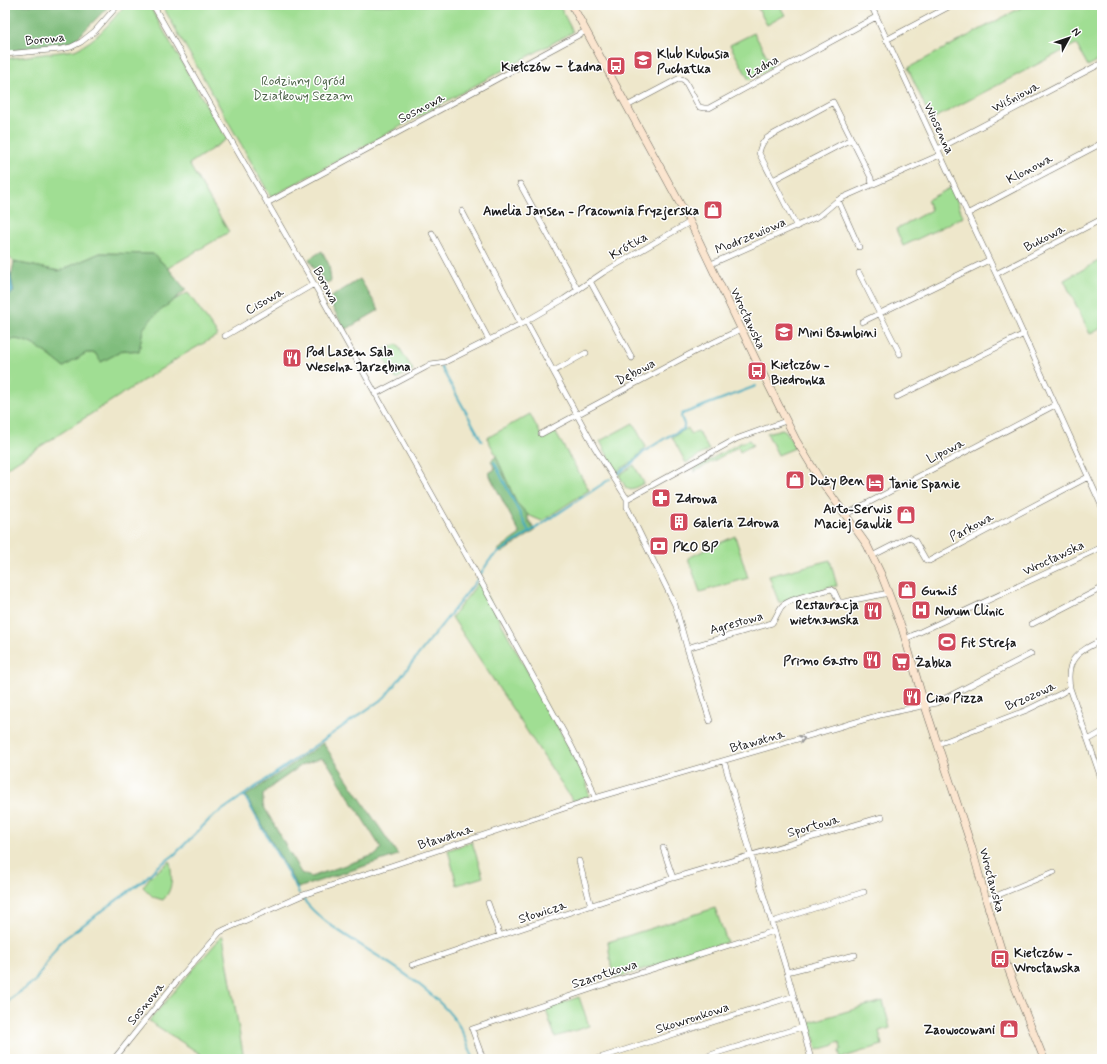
<svg xmlns="http://www.w3.org/2000/svg" width="1107" height="1064" viewBox="0 0 1107 1064" font-family="Mynerve,sans-serif">
  <rect width="100%" height="100%" fill="#fff"/>
  <filter id="ink" filterUnits="userSpaceOnUse"><feTurbulence type="fractalNoise" baseFrequency=".025" numOctaves="2"/><feDisplacementMap in="SourceGraphic" scale="8" xChannelSelector="R" yChannelSelector="G"/><feConvolveMatrix kernelMatrix="1 2 1 2 8 2 1 2 1" color-interpolation-filters="sRGB"/></filter>
  <filter id="wash" filterUnits="userSpaceOnUse"><feTurbulence type="fractalNoise" baseFrequency=".012" numOctaves="4" result="noise"/><feDisplacementMap in="SourceGraphic" scale="16" xChannelSelector="R" yChannelSelector="G"/><feGaussianBlur stdDeviation="0.9" result="paint"/><feColorMatrix in="noise" values="0 0 0 0 0 0 0 0 0 0 0 0 0 0 0 0 0 1.4 0 .05"/><feComposite in="paint" operator="in"/></filter>
  <g filter="url(#wash)">
    <rect width="100%" height="100%" fill="#eee7cb"/>
    <path fill="#a0de93" stroke="#5e7d58" d="M125 5H149L209 110 227 139 189 164 229 232 168 268 153 254 100 253 59 271 14 262 5 253V59L75 50C97 40 110 23 125 5Z
      M162 5H559L573 32 271 197Z
      M756 5H779L785 15 767 25Z
      M1026 5H1102V58L1088 66 1076 44 931 120 908 68Z
      M754 33 773 67 749 80 730 45Z
      M952 187 963 217 903 246 896 229 931 210 927 200Z
      M1102 259V328L1090 334 1064 280Z
      M188 293 218 335 183 355 5 469V341C26 333 48 355 64 367L86 353H95L101 362 124 350 139 352C140 345 141 337 143 330 147 317 175 298 188 293Z
      M397 344 413 370 396 379 380 352Z
      M530 414 542 437 554 430 589 490 542 521 528 515 516 502 496 456V455L487 438Z
      M633 423 646 447 632 462 616 472 600 441Z
      M688 428 690 434 698 431 709 450 686 463 672 437Z
      M782 429 786 431 795 448 778 455 767 433Z
      M749 440 753 445 740 452 738 447 694 472 695 468 738 444Z
      M634 465 644 483 631 490 626 488 619 475Z
      M735 536 748 578 700 592 688 558Z
      M830 560 837 586 829 587 779 603 769 576Z
      M479 582 586 779 589 796 573 801 452 617Z
      M472 842 483 877 457 885 448 850Z
      M170 861C172 876 174 888 163 900L153 897 143 887 150 877Z
      M715 908 727 942 616 978 611 966 608 942Z
      M222 936 223 937 244 1059H208L149 1021Z
      M579 997 589 1026 555 1037 546 1010 549 1007Z
      M883 1001 890 1028 879 1031 882 1045 841 1058 839 1051 841 1050 840 1042 834 1044 835 1045 817 1050 810 1022Z"/>
    <path fill="#80bd7d" stroke="#4e6c4c" fill-rule="evenodd" d="M5 5H110L72 43 5 52Z
      M322 251 329 265 331 281 326 283 320 275 317 274 309 259Z
      M100 253 153 254 168 268 186 290 154 316 143 329 139 352 124 350 101 362 95 353H86L64 367C48 355 26 333 5 341V294H8L14 262 59 271Z
      M360 279 379 310 345 330 328 299Z
      M496 456 516 502 528 515V519L535 531 501 553 498 550 520 534 491 478 489 473 495 469 491 461Z
      M323 743 398 855 298 888 246 796ZM321 758 327 762 381 848 377 854 311 877 301 873 263 805V794L275 784 302 765Z"/>
    <path fill="#41abc0" stroke="#2e646e" d="M5 261 9 268 14 292 5 298Z"/>
    <g fill="none" stroke-linecap="round" stroke-linejoin="round">
      <path stroke="#41abc0" stroke-width="2" d="M441 367 482 441
        M494 462 529 532
        M617 474 630 465 645 451 667 437 684 429V424L681 417 682 414 756 386
        M480 575 489 561 495 555 610 479
        M244 795 299 893
        M303 899C318 919 342 933 362 946 394 966 439 994 459 1026 465 1036 469 1048 474 1059
        M5 1007 10 999 35 981 57 946 64 939 144 880 156 868 174 855 211 818 385 697 478 579"/>
    </g>
  </g>
  <g filter="url(#ink)">
    <g fill="none" stroke-linecap="round" stroke-linejoin="round">
      <defs>
        <path id="street" d="M153 5 314 284 479 578 572 747 590 783 595 798
          M871 5 970 219 996 274 1102 507
          M886 40 952 5
          M5 54 61 49 71 47 81 42 95 31 118 5
          M627 106 678 79H682L685 81 699 107 704 108H709L876 17
          M938 149 1102 63
          M773 180 851 139
          M520 184 578 290
          M838 200 859 247
          M267 203 586 31
          M462 211 521 324
          M967 214 1102 143
          M797 227 759 153C761 144 764 139 772 135L833 102 871 178 872 185
          M432 233 489 340
          M711 264 819 216 838 200 844 197 940 155
          M859 273 900 354
          M996 274 1102 219
          M590 281 632 358
          M526 321 595 448 627 499V507L675 605 687 648
          M862 322 989 260
          M225 336 314 284
          M554 371 586 353
          M375 394 426 367 431 364 445 362 521 324 564 299 604 272 690 222
          M897 397 1024 334
          M541 434 694 352 741 329
          M627 499 736 439 786 421
          M845 515 1055 405
          M872 556 909 537 915 541 926 560 929 561 1088 477
          M1032 624 1102 588
          M905 639 1102 547
          M1102 640C1078 652 1065 658 1070 688L1102 781
          M710 721 687 648 772 623C776 618 778 611 782 606 790 598 815 594 827 590L831 589 834 591 839 602H844L889 593
          M1088 740 1102 732
          M938 744 1027 710 1062 693 1070 688
          M724 761 751 855 787 972 811 1059
          M663 848 673 878
          M579 861 591 906
          M986 900 1054 872
          M488 903 500 936
          M772 922 864 892
          M412 965 673 878 882 817
          M787 972 855 955
          M710 1055 802 1027
          M114 1059 176 982 220 932 226 929 303 895 595 798 880 715 936 703 1031 654
          M483 1059 472 1029 624 978 774 931
          M596 1059 794 996"/>
        <path id="secondary" d="M572 5 690 222 756 360 796 440 819 478 867 545 881 574 902 628 925 706 971 845 986 900 1003 955 1015 987 1044 1059"/>
      </defs>
      <use href="#street" stroke="#666359" stroke-width="6"/>
      <use href="#secondary" stroke="#666359" stroke-width="8"/>
      <use href="#street" stroke="#fff" stroke-width="5"/>
      <use href="#secondary" stroke="#fbe5cf" stroke-width="7"/>
    </g>
    <defs><path id="oneway-chevron" d="M-2-3.5L2.5 0L-2 3.5" fill="none" stroke-width="1.6" stroke-linecap="round" stroke-linejoin="round"/></defs>
    <use stroke="#999" href="#oneway-chevron" transform="translate(802 739) rotate(-16)"/>
  </g>
  <defs>
    <symbol id="school-square" viewBox="-11 -11 22 22"><rect x="-9" y="-9" width="18" height="18" rx="4" fill="#d1495b" stroke="#fff"/><path d="M0-5L7-2L0 1L-7-2ZM-4 1L0 2.5L4 1V4Q0 6-4 4Z" fill="#fff"/></symbol>
    <symbol id="bus-square" viewBox="-11 -11 22 22"><rect x="-9" y="-9" width="18" height="18" rx="4" fill="#d1495b" stroke="#fff"/><path d="M-5-6H5V4H4V6H2V4H-2V6H-4V4H-5ZM-3.5-4V0h7V-4ZM-3.5 1.2v1.5H-2V1.2ZM2 1.2v1.5H3.5V1.2Z" fill="#fff"/></symbol>
    <symbol id="shop-square" viewBox="-11 -11 22 22"><rect x="-9" y="-9" width="18" height="18" rx="4" fill="#d1495b" stroke="#fff"/><path d="M-5-2.5h2.3a2.7 3.5 0 0 1 5.4 0H5L5.5 6h-11ZM-1.5-2.5h3a1.5 2.3 0 0 0-3 0Z" fill="#fff"/></symbol>
    <symbol id="restaurant-square" viewBox="-11 -11 22 22"><rect x="-9" y="-9" width="18" height="18" rx="4" fill="#d1495b" stroke="#fff"/><path d="M-5-6h1v4h1v-4h1v4h1v-4h1v5L-1.5 .5V6h-2V.5L-5-1ZM5-6V6H3V1.5H1.5Q1.5-4 5-6Z" fill="#fff"/></symbol>
    <symbol id="hotel-square" viewBox="-11 -11 22 22"><rect x="-9" y="-9" width="18" height="18" rx="4" fill="#d1495b" stroke="#fff"/><path d="M-6-4.5h1.5V1H6V5H4.5V3h-9V5H-6ZM-4 0a1.8 1.8 0 1 1 3.6 0ZM.5 0V-2.5h3Q6-2.5 6 0Z" fill="#fff"/></symbol>
    <symbol id="pharmacy-square" viewBox="-11 -11 22 22"><rect x="-9" y="-9" width="18" height="18" rx="4" fill="#d1495b" stroke="#fff"/><path d="M-2-6h4v4h4v4h-4v4h-4v-4h-4v-4h4Z" fill="#fff"/></symbol>
    <symbol id="building-square" viewBox="-11 -11 22 22"><rect x="-9" y="-9" width="18" height="18" rx="4" fill="#d1495b" stroke="#fff"/><path d="M-4-6H4V6H1V3H-1V6H-4ZM-2.5-4.3h1.7v1.8h-1.7ZM.8-4.3h1.7v1.8H.8ZM-2.5-1h1.7V.8h-1.7ZM.8-1h1.7V.8H.8Z" fill="#fff"/></symbol>
    <symbol id="bank-square" viewBox="-11 -11 22 22"><rect x="-9" y="-9" width="18" height="18" rx="4" fill="#d1495b" stroke="#fff"/><path d="M-6-4H6V4H-6ZM0-2.3a2.3 2.3 0 1 0 0 4.6a2.3 2.3 0 1 0 0-4.6Z" fill="#fff"/></symbol>
    <symbol id="hospital-square" viewBox="-11 -11 22 22"><rect x="-9" y="-9" width="18" height="18" rx="4" fill="#d1495b" stroke="#fff"/><path d="M-5-5h3v3.5h4V-5h3V5h-3V1.5h-4V5h-3Z" fill="#fff"/></symbol>
    <symbol id="stadium-square" viewBox="-11 -11 22 22"><rect x="-9" y="-9" width="18" height="18" rx="4" fill="#d1495b" stroke="#fff"/><path d="M0-5a6.5 5 0 1 0 0 10a6.5 5 0 1 0 0-10ZM-3.5-1.8h7v3.6h-7Z" fill="#fff"/></symbol>
    <symbol id="supermarket-square" viewBox="-11 -11 22 22"><rect x="-9" y="-9" width="18" height="18" rx="4" fill="#d1495b" stroke="#fff"/><path d="M-6-5.5h2.5l.6 2H6L4.5 2H-2.5L-4.4-4H-6ZM-1.5 3.2a1.3 1.3 0 1 0 .1 0ZM3 3.2a1.3 1.3 0 1 0 .1 0Z" fill="#fff"/></symbol>
  </defs>
  <g fill-rule="evenodd">
    <use href="#school-square" x="632" y="49" width="22" height="22"/>
    <use href="#bus-square" x="605" y="55" width="22" height="22"/>
    <use href="#shop-square" x="702" y="199" width="22" height="22"/>
    <use href="#school-square" x="773" y="321" width="22" height="22"/>
    <use href="#restaurant-square" x="281" y="347" width="22" height="22"/>
    <use href="#bus-square" x="746" y="360" width="22" height="22"/>
    <use href="#shop-square" x="784" y="469" width="22" height="22"/>
    <use href="#hotel-square" x="864" y="472" width="22" height="22"/>
    <use href="#pharmacy-square" x="650" y="487" width="22" height="22"/>
    <use href="#shop-square" x="895" y="504" width="22" height="22"/>
    <use href="#building-square" x="668" y="511" width="22" height="22"/>
    <use href="#bank-square" x="648" y="535" width="22" height="22"/>
    <use href="#shop-square" x="896" y="579" width="22" height="22"/>
    <use href="#hospital-square" x="910" y="599" width="22" height="22"/>
    <use href="#restaurant-square" x="862" y="600" width="22" height="22"/>
    <use href="#stadium-square" x="936" y="631" width="22" height="22"/>
    <use href="#restaurant-square" x="861" y="649" width="22" height="22"/>
    <use href="#supermarket-square" x="890" y="651" width="22" height="22"/>
    <use href="#restaurant-square" x="901" y="686" width="22" height="22"/>
    <use href="#bus-square" x="989" y="948" width="22" height="22"/>
    <use href="#shop-square" x="998" y="1018" width="22" height="22"/>
  </g>
  <g text-anchor="middle" stroke-width="3" stroke-linejoin="round" paint-order="stroke">
    <g font-size="13" fill="#1c1c1c" stroke="#fff">
      <text transform="translate(45 38) rotate(-6)" y="5">Borowa</text>
      <text transform="translate(762 66) rotate(-29)" y="5">Ładna</text>
      <text transform="translate(1015 96) rotate(-28)" y="5">Wiśniowa</text>
      <text transform="translate(421 107) rotate(-28)" y="5">Sosnowa</text>
      <text transform="translate(940 128) rotate(65)" y="5">Wiosenna</text>
      <text transform="translate(1029 168) rotate(-28)" y="5">Klonowa</text>
      <text transform="translate(750 235) rotate(-23)" y="5">Modrzewiowa</text>
      <text transform="translate(1044 237) rotate(-28)" y="5">Bukowa</text>
      <text transform="translate(628 245) rotate(-30)" y="5">Krótka</text>
      <text transform="translate(327 285) rotate(61)" y="5">Borowa</text>
      <text transform="translate(264 300) rotate(-30)" y="5">Cisowa</text>
      <text transform="translate(749 318) rotate(65)" y="5">Wrocławska</text>
      <text transform="translate(635 371) rotate(-28)" y="5">Dębowa</text>
      <text transform="translate(945 450) rotate(-27)" y="5">Lipowa</text>
      <text transform="translate(971 526) rotate(-28)" y="5">Parkowa</text>
      <text transform="translate(1053 557) rotate(-25)" y="5">Wrocławska</text>
      <text transform="translate(736 622) rotate(-16)" y="5">Agrestowa</text>
      <text transform="translate(1030 695) rotate(-24)" y="5">Brzozowa</text>
      <text transform="translate(757 740) rotate(-16)" y="5">Bławatna</text>
      <text transform="translate(813 825) rotate(-16)" y="5">Sportowa</text>
      <text transform="translate(445 836) rotate(-18)" y="5">Bławatna</text>
      <text transform="translate(993 880) rotate(75)" y="5">Wrocławska</text>
      <text transform="translate(542 911) rotate(-18)" y="5">Słowicza</text>
      <text transform="translate(604 973) rotate(-18)" y="5">Szarotkowa</text>
      <text transform="translate(145 1003) rotate(-51)" y="5">Sosnowa</text>
      <text transform="translate(692 1017) rotate(-18)" y="5">Skowronkowa</text>
    </g>
    <g font-size="13" font-weight="bold" fill="#1c1c1c" stroke="#fff" text-anchor="start">
      <text x="657" y="58">Klub Kubusia<tspan x="657" dy="15">Puchatka</tspan></text>
      <text x="602" y="71" text-anchor="end">Kiełczów – Ładna</text>
      <text x="699" y="215" text-anchor="end">Amelia Jansen - Pracownia Fryzjerska</text>
      <text x="798" y="337">Mini Bambini</text>
      <text x="306" y="356">Pod Lasem Sala<tspan x="306" dy="15">Weselna Jarzębina</tspan></text>
      <text x="771" y="369">Kiełczów -<tspan x="771" dy="15">Biedronka</tspan></text>
      <text x="809" y="485">Duży Ben</text>
      <text x="889" y="488">Tanie Spanie</text>
      <text x="675" y="503">Zdrowa</text>
      <text x="892" y="513" text-anchor="end">Auto-Serwis<tspan x="892" dy="15">Maciej Gawlik</tspan></text>
      <text x="693" y="527">Galeria Zdrowa</text>
      <text x="673" y="551">PKO BP</text>
      <text x="921" y="595">Gumiś</text>
      <text x="859" y="609" text-anchor="end">Restauracja<tspan x="859" dy="15">wietnamska</tspan></text>
      <text x="935" y="615">Novum Clinic</text>
      <text x="961" y="647">Fit Strefa</text>
      <text x="858" y="665" text-anchor="end">Primo Gastro</text>
      <text x="915" y="667">Żabka</text>
      <text x="926" y="702">Ciao Pizza</text>
      <text x="1014" y="957">Kiełczów -<tspan x="1014" dy="15">Wrocławska</tspan></text>
      <text x="995" y="1034" text-anchor="end">Zaowocowani</text>
    </g>
    <g font-size="13" fill="#4a6046" stroke="#fff">
      <text x="303" y="85">Rodzinny Ogród<tspan x="303" dy="15">Działkowy Sezam</tspan></text>
    </g>
  </g>
  <rect width="1107" height="1064" fill="none" stroke="#fff" stroke-width="20"/>
  <g transform="translate(1069 38) rotate(50)" stroke="#ffffff" stroke-width="3" paint-order="stroke">
  <path d="M0-3L7 15L0 10L-7 15Z" fill="#1c1c1c"/>
  <text y="-6" font-size="11" font-weight="bold" text-anchor="middle" fill="#1c1c1c">N</text>
  </g>
</svg>
